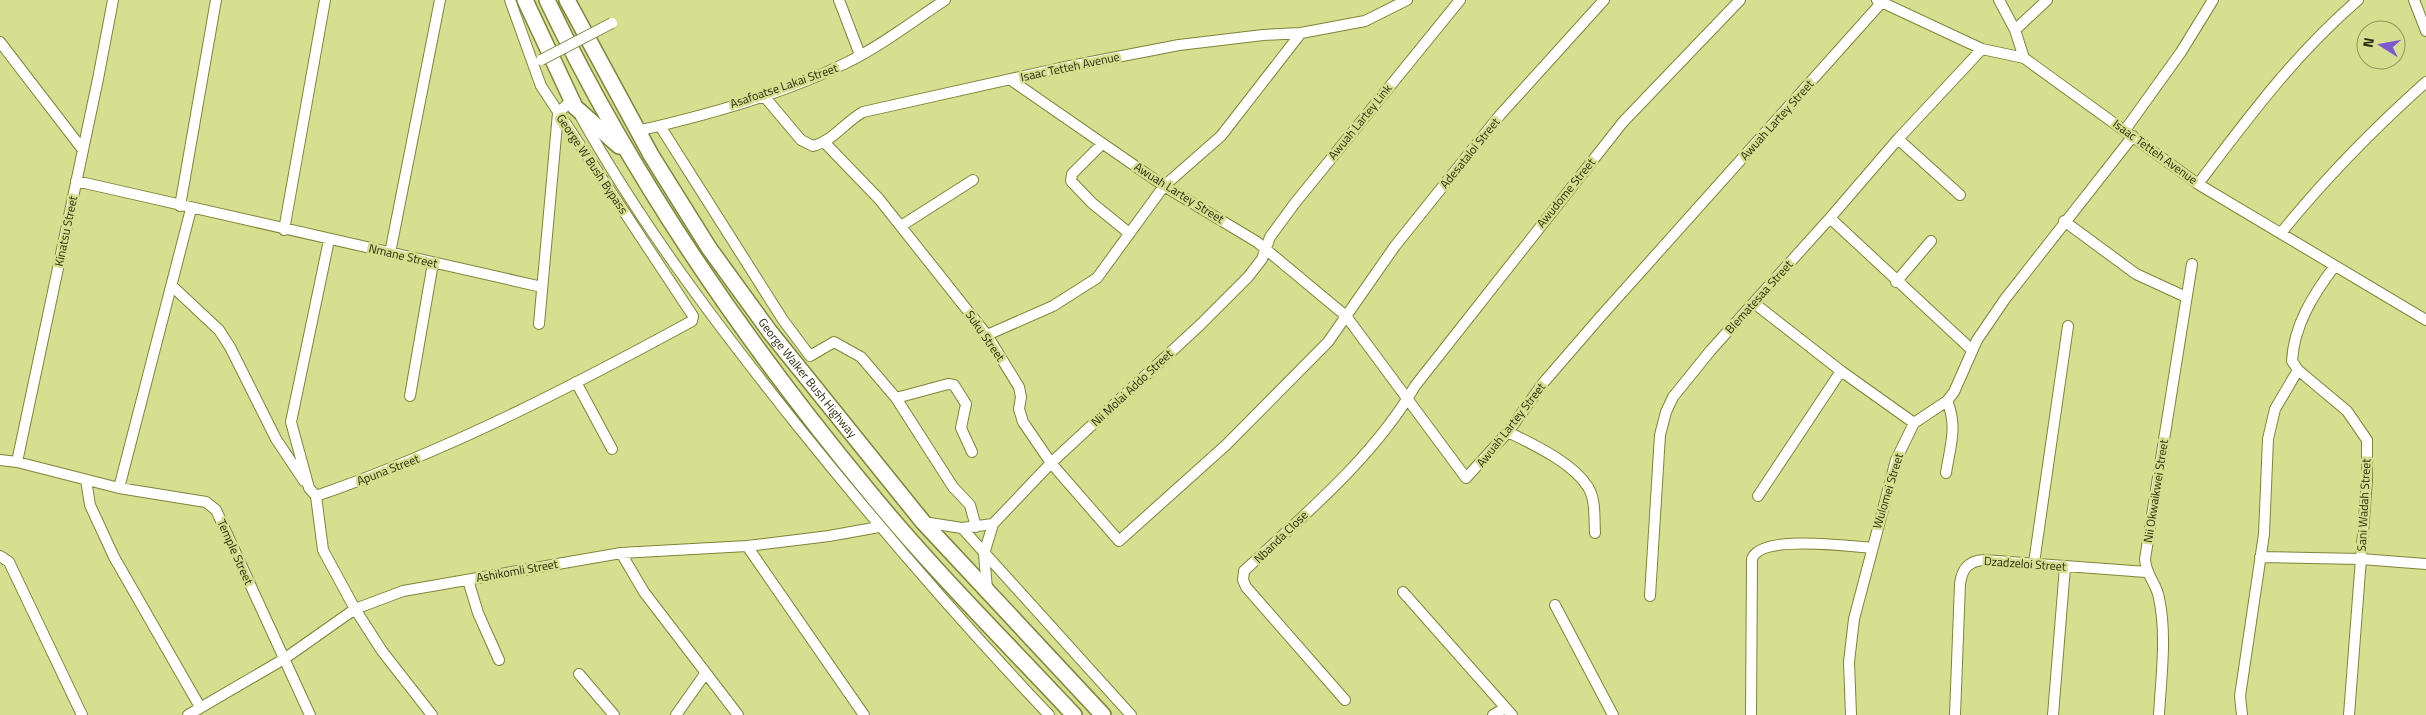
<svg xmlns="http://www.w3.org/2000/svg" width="2426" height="715" viewBox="0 0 2426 715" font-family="'Titillium Web',sans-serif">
  <rect width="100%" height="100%" fill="#d6de90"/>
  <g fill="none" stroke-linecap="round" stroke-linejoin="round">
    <defs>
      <path id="minor" d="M839 0 860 55
        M1877 0 1982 49 2024 58 2198 184 2426 320
        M1999 0 2015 30 2024 58
        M2414 0 2426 31
        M2015 30 2047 0
        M0 42 83 150
        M1011 80 1164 186 1257 242 1346 316 1466 478 1508 432 1544 382 1602 315 1882 2
        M763 95 801 140 813 146C833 141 845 122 863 112L1060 68 1179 45 1263 35 1301 33 1365 21 1407 0
        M581 117C642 226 718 326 796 424 878 526 959 620 1049 715
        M660 126 783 320 810 356 834 342 861 357 896 398 953 487 970 505 976 527
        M2125 130 2181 52 2213 0
        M637 131C703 116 786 93 846 63 881 46 913 21 945 0
        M1898 139 1960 195
        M825 143 879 199 987 335 1019 387 1021 397 1019 409 1023 422 1051 463 1119 541 1226 445 1328 342 1395 246 1500 115 1604 0
        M1102 144 1072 174 1071 181 1092 203 1129 233
        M76 181 542 287
        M2198 184C2248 118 2295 54 2358 0
        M180 206 216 0
        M1830 218 1972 350
        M2064 221 2136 274 2186 297
        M901 226 973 180
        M284 230 325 0
        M2281 233C2322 182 2377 126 2426 82
        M390 253 440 0
        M2334 267C2313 295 2294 325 2292 361L2298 370 2347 411 2367 440V480L2349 715
        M1896 282 1931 241
        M172 286 219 330 230 347 276 439 304 481
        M1754 303 1841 371 1914 423
        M539 324 558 113 571 101
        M987 335 1053 306 1097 278 1164 186 1221 136 1301 33
        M576 382 612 449
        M410 396 433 263
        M896 398 948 384 954 385 966 404 961 428 972 452
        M1508 432C1534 445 1572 462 1588 487 1596 500 1594 518 1595 533
        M0 460 17 462 119 488 206 502 216 510 310 715
        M17 462 98 79 113 0
        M1946 473C1950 447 1958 426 1947 401
        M86 480 90 505 114 557 200 707
        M119 488 191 209
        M316 496C447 451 571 387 692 321L693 316 541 86 510 0
        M316 496 309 488 291 422 329 240
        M316 496 323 550 355 609 382 651 432 715
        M1758 496 1841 371
        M923 522 962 528 993 524
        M962 528 1131 715
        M747 546 864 715
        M621 553 644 592 738 715
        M0 556 9 562 82 715
        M2260 557 2361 559 2426 564
        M2034 563 2068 326
        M468 580 478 613 499 660
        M987 589 984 554 993 524 1051 463 1200 325 1248 277 1262 259 1270 237 1295 203 1460 0
        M1403 592 1512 715
        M1650 596 1660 435 1666 412 1673 397 1711 350 1830 218 1898 139 1982 49
        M1555 605 1613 715
        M579 674 614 715
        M1345 700 1246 587 1243 580 1244 571C1304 515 1374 457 1415 386L1623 122 1740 0
        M188 715 284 659 355 609 403 591 621 553 747 546 829 536 879 527
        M676 715 705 674
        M1493 715 1505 708
        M1751 715 1752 559C1760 534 1848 546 1872 548
        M1851 715 1849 662 1854 619 1896 460 1914 423 1947 401 1954 392 1977 340 2005 299 2133 136
        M1955 715 1960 584C1962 569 1968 561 1984 560L2146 572
        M2053 715 2065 567
        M2159 715C2161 677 2167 636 2159 598 2156 582 2146 576 2145 559L2192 264
        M2242 715 2240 696 2264 534 2268 439 2275 409 2298 370"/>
      <g id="highway">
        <path d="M525 0 575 107 619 146"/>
        <path d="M547 0C632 179 745 342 871 494 934 571 1006 642 1074 715"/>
        <path id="s1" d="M567 0 651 155 709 248 770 332 923 522 1103 715"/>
      </g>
    </defs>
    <use href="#minor" stroke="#7f8538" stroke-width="12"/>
    <use href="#highway" stroke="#7f8538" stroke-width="18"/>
    <use href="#minor" stroke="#fff" stroke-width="10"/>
    <use href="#highway" stroke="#fff" stroke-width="15"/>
    <defs>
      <path id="minor-bridge" d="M541 60 612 23"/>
    </defs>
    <use href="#minor-bridge" stroke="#7f8538" stroke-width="12" stroke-linecap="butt"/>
    <use href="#minor-bridge" stroke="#fff" stroke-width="10"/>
  </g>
  <g text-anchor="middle" stroke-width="5" stroke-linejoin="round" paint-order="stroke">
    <g font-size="12" fill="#2a2d0c" stroke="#d6de90">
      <text transform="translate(1070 67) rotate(-12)" y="4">Isaac Tetteh Avenue</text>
      <text transform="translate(784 86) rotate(-19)" y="4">Asafoatse Lakai Street</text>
      <text transform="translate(1777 120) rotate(-48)" y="4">Awuah Lartey Street</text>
      <text transform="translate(1360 122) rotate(-51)" y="4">Awuah Lartey Link</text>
      <text transform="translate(2155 152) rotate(36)" y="4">Isaac Tetteh Avenue</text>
      <text transform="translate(1470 153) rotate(-51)" y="4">Adesataloi Street</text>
      <text transform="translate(592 164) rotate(56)" y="4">George W Bush Bypass</text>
      <text transform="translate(1179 193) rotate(32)" y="4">Awuah Lartey Street</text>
      <text transform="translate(1566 193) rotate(-51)" y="4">Awudome Street</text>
      <text transform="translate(66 231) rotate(-78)" y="4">Kinatsu Street</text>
      <text transform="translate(403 256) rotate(13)" y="4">Nmane Street</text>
      <text transform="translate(1759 297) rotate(-48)" y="4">Blematesaa Street</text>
      <text transform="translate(985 336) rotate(55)" y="4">Suku Street</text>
      <text dy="4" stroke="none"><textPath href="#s1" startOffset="449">George Walker Bush Highway</textPath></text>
      <text transform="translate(1132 388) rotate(-43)" y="4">Nii Molai Addo Street</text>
      <text transform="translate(1511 425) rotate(-52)" y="4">Awuah Lartey Street</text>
      <text transform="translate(388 470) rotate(-21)" y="4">Apuna Street</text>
      <text transform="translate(1888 491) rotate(-73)" y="4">Wulomei Street</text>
      <text transform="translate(2156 491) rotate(-81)" y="4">Nii Okwaikwei Street</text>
      <text transform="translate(2364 505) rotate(-87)" y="4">Sani Wadah Street</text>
      <text transform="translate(1281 537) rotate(-44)" y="4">Nbanda Close</text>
      <text transform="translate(235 552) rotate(66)" y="4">Temple Street</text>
      <text transform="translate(2025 564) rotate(4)" y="4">Dzadzeloi Street</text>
      <text transform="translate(517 571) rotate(-10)" y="4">Ashikomli Street</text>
    </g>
  </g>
  <g transform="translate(2381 45) rotate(281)"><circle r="24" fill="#d6de90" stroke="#91975b"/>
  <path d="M0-4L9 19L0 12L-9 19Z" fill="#7d5ad4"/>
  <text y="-8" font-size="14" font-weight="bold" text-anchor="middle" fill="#2a2d0c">N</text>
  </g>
</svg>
